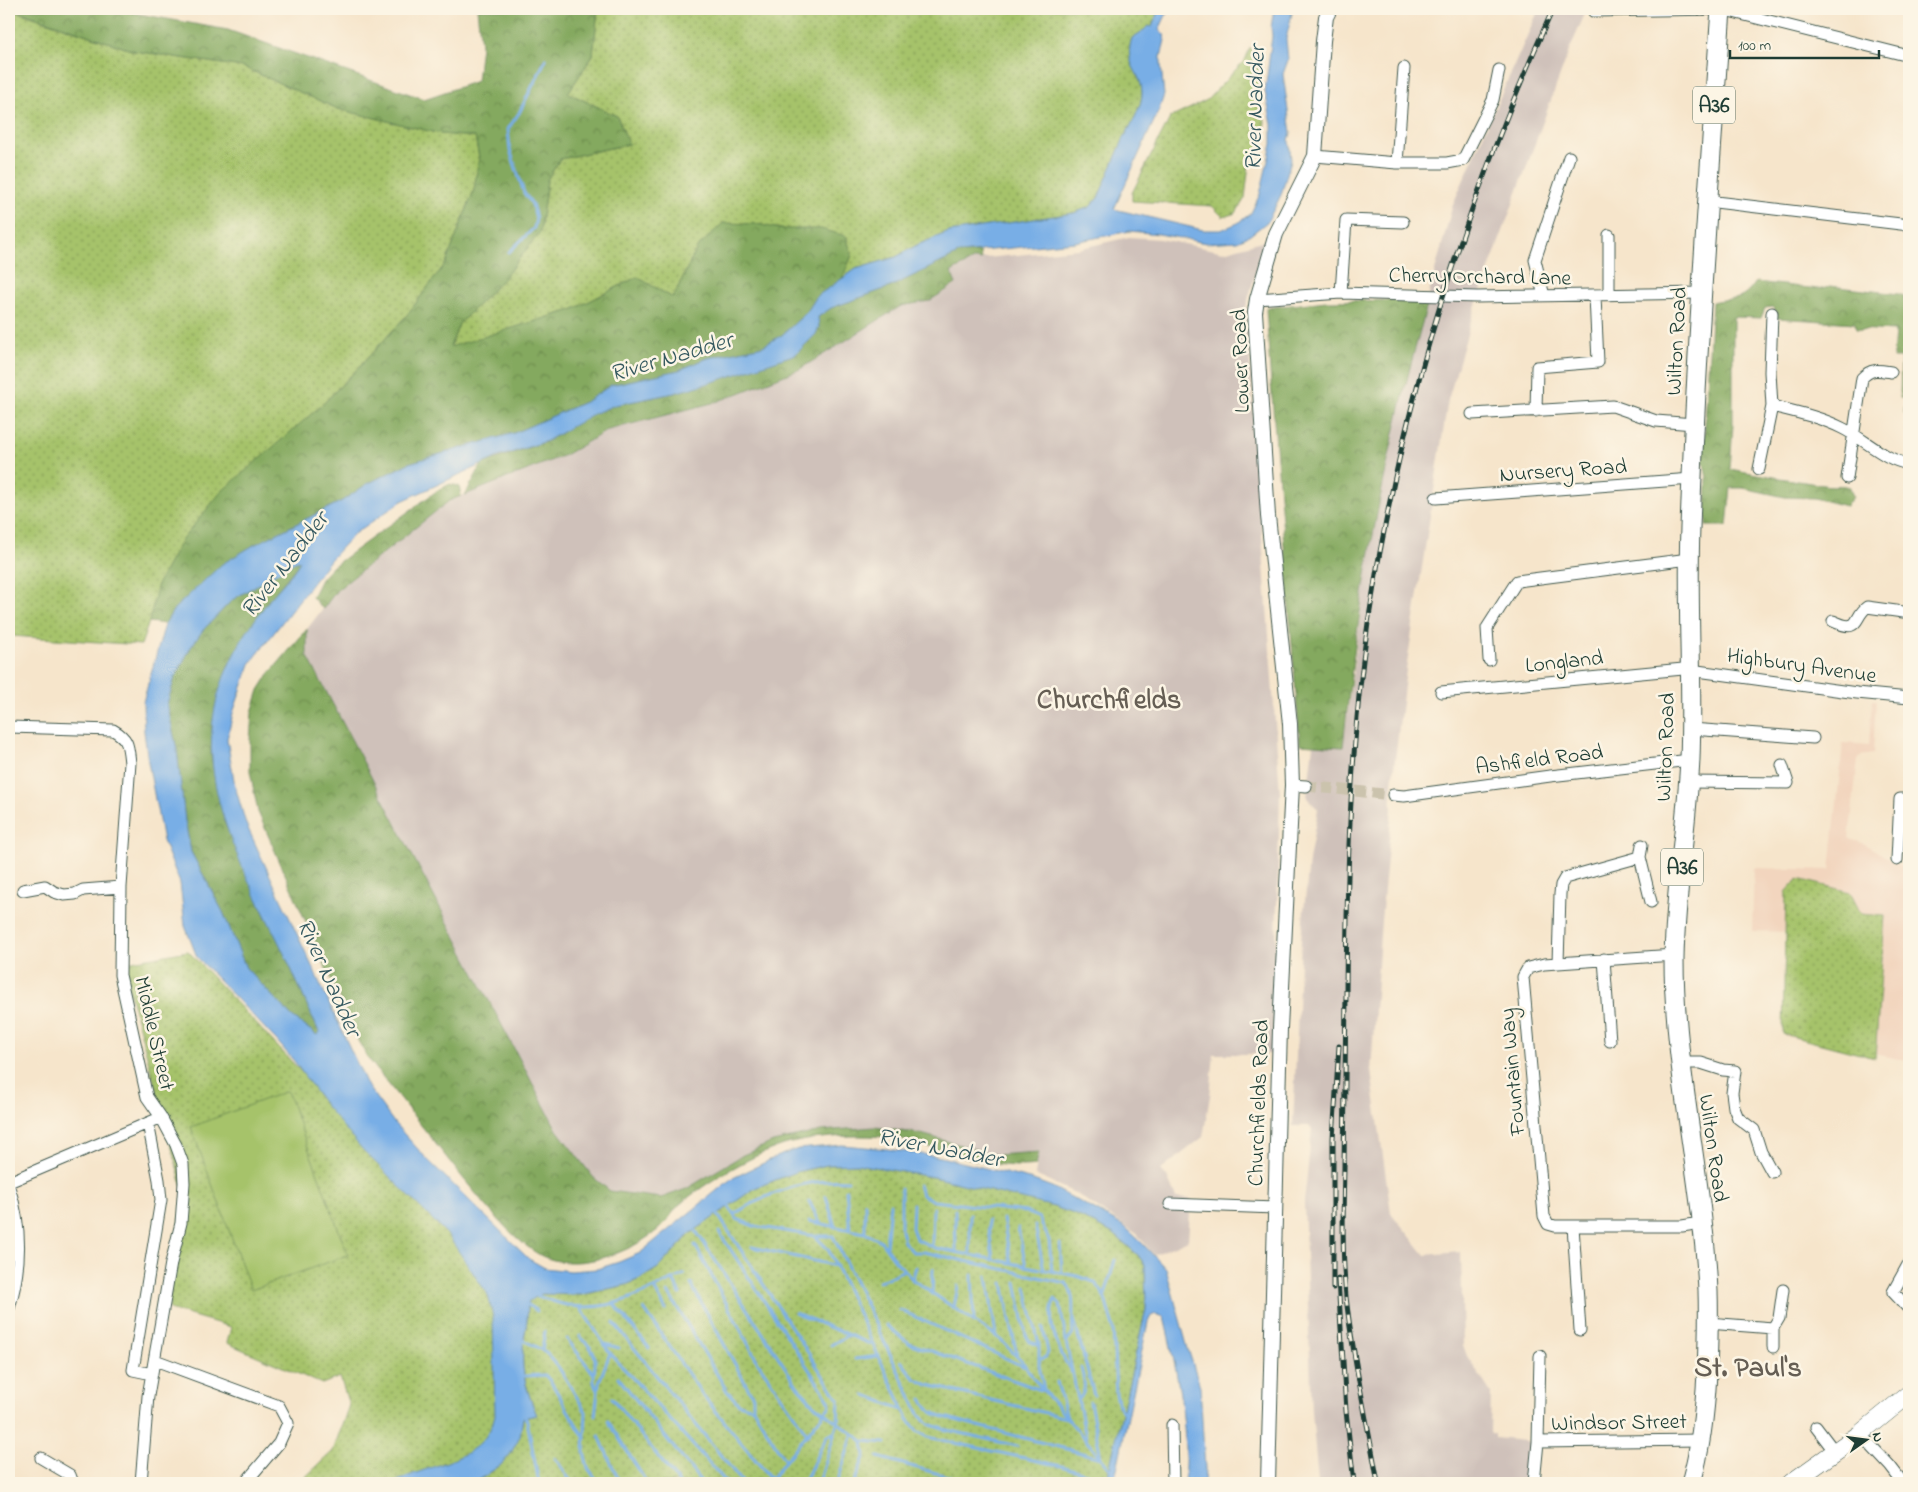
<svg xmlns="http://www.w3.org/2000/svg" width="1918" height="1492" viewBox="0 0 1918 1492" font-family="'Indie Flower',sans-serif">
  <defs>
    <pattern id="green-dots" width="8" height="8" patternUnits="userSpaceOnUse" patternTransform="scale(1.25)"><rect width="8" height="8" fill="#a6c36a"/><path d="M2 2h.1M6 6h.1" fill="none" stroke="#87a058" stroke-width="1.8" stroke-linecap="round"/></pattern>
    <pattern id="forest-crowns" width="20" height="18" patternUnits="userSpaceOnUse" patternTransform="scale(1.25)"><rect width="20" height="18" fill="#84a95e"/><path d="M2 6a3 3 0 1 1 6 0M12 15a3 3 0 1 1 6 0" fill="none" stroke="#6b8b4e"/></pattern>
  </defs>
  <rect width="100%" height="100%" fill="#fcf5e5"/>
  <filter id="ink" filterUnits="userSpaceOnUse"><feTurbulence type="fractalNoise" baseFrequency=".02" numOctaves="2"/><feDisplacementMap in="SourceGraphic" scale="10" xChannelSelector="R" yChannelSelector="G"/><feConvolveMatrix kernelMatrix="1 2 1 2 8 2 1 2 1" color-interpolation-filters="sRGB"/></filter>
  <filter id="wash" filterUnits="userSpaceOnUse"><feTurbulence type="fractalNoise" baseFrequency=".0096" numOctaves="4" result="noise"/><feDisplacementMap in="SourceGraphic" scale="20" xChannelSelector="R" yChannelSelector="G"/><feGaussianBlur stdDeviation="1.12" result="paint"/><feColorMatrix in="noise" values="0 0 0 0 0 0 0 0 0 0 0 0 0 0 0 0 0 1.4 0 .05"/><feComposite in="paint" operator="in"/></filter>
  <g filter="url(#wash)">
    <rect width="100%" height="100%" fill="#f6e5cb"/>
    <path fill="#f2d5be" d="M1872 700H1876L1873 754 1860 756 1858 759 1849 839 1863 843 1901 866 1909 868V1061L1785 1036 1787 932 1752 931 1754 868 1830 870 1843 743 1869 745Z"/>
    <path fill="#cfc1ba" d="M1539 9H1587L1569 51 1474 310 1448 400 1406 670 1391 792 1392 808 1381 920 1371 1071 1391 1213 1425 1255 1461 1252 1463 1345 1467 1356 1491 1393 1490 1433 1495 1434V1438L1534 1442 1530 1483H1318L1312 1411 1304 1203 1312 1129 1309 1126H1293L1301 939 1309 861 1318 809 1307 798 1313 745 1343 747 1364 587 1384 470 1411 362 1428 302 1430 289 1453 204Z
      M1129 237 1160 239 1224 252 1265 240 1246 307 1280 793 1273 1054H1214L1210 1096 1203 1137 1161 1170 1167 1177 1176 1198 1191 1199 1188 1240 1154 1255 1137 1234 1075 1193 1035 1175 1039 1152 996 1155 875 1127 821 1131 743 1155 686 1189 661 1198 610 1191 593 1177 557 1130 307 655V629L337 590 449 501 565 455 608 430 716 402 800 369 901 306 929 301 956 285 951 272 976 259 1078 249Z"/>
    <path fill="url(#green-dots)" stroke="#62804f" d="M9 9 134 51 243 67 338 109 441 134 475 137 479 157 474 190 446 263 407 315 363 363 323 404 282 441 149 622 141 645 12 636 9 607V475L15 474 9 409Z
      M598 9H634L641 11 708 9H1159L1152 27 1148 26 1143 31 1132 38C1123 66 1141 70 1142 92 1143 105 1130 127 1124 138 1115 158 1107 178 1098 198L1090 207 1074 213 949 232 917 245 896 257 856 269 842 279 852 255 780 229 757 224 697 248 673 298 637 277 572 310 450 348 459 324 504 278 540 232 547 180 560 159 629 144 617 116 568 93 593 55Z
      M1250 48 1258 52 1261 104 1265 121 1262 150 1249 163 1245 198 1236 213 1223 217 1212 206 1132 201V193L1170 118 1207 100 1245 60Z
      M1798 879 1850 892 1861 914 1885 916 1875 1058 1783 1034 1786 892Z
      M188 951 501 1285 502 1408 491 1442 432 1483H299L333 1451 349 1405 340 1377 322 1384 227 1343 231 1327 169 1309 171 1281 184 1193 127 982 126 962Z
      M857 1164 938 1178 1043 1203 1077 1215 1114 1234 1138 1255 1145 1265 1146 1309 1106 1483H475C502 1466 518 1450 523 1418L536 1415C529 1394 521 1374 523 1351 523 1340 526 1330 527 1320 528 1313 527 1308 529 1301L542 1294 581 1295 626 1285 642 1278 658 1268 690 1234 755 1188 796 1172 827 1165Z"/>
    <path fill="url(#forest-crowns)" stroke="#527349" d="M12 9H112L228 30 424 99 477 81 481 45 477 9H598L593 55 568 93 617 116 629 144 560 159 547 180 540 232 504 278 459 324 450 347 572 310 637 277 673 298 697 248 723 223 757 224 780 229H821L846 236 852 255 842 279 817 296 807 312 782 335 763 346 708 358 679 370 611 385 587 401 514 433 409 463 367 484 342 501 254 545 223 564 174 609 165 624 149 622 158 583 181 541 221 492 323 404 363 363 407 315 446 263 474 190 479 157 475 137 441 134 338 109 243 67 134 51Z
      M980 252 981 260 975 259 951 272 956 284 929 301 901 306 800 369 716 402 608 430 565 455 465 495 482 464 547 441 592 414 615 405 674 393 796 354 816 334 819 327 818 317 831 308 890 287 960 253Z
      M1756 282 1819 289 1830 286 1899 294 1909 298V432L1907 431 1908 416 1904 413 1905 399 1900 398 1901 358H1893L1895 331 1856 329 1855 323 1777 318V312L1772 307 1765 308 1761 318 1733 317V425L1730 469C1761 475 1792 480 1823 485 1833 487 1841 484 1850 487L1853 497 1846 506 1814 498 1785 497 1743 488H1731L1727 526H1706L1707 478 1703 459 1712 302C1736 296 1740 305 1756 282Z
      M1408 300 1428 302C1386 447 1358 596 1343 747L1300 744 1270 371 1266 308 1326 301Z
      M450 484 459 486 461 496 449 501 337 590 323 609 312 597 321 579 332 567 438 490Z
      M301 561 268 602 244 638 228 666 218 695 212 726 211 756 225 824 264 913 281 946 319 1032 317 1035 292 1017 246 968 223 912 191 852 185 821 177 750 167 704 175 677 191 647 203 630 232 600 295 562Z
      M307 629V655L557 1130 593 1177 610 1191 661 1198 686 1189 743 1155 773 1142 821 1131 875 1127 921 1134 996 1155 1039 1152 1036 1165C999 1170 958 1155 922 1145 913 1143 904 1139 895 1138 864 1134 821 1136 791 1143 756 1152 706 1182 679 1205 675 1209 672 1214 669 1218 664 1225 656 1232 648 1237 621 1256 574 1271 542 1256 514 1242 482 1201 462 1177 430 1137 399 1097 367 1057L356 1037 258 812 250 771V740L252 712 259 690 269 674Z"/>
    <path fill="#a6c36a" stroke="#62804f" d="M287 1091 348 1255 251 1290 191 1127Z"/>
    <path fill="#78aee6" stroke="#4c768d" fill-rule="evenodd" d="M1159 9H1169L1159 30 1164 34 1165 40 1161 57V65L1164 95 1159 110 1114 209 1203 230H1221L1238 223 1251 213 1260 194 1272 144V124L1265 92 1272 36 1271 27 1274 9H1293L1286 39 1288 60 1283 74 1291 133 1289 140 1291 160 1281 195 1274 209 1267 222 1249 236 1237 241 1206 243 1159 234 1130 231 1075 242 960 253 890 287 831 308 818 317 819 327 816 334 796 354 716 381 674 393 615 405 593 414 547 441 498 457 402 501 354 534 330 560 250 664 233 713 227 739 235 786 246 824 368 1087 395 1124 426 1158 529 1259 545 1268 571 1271 597 1269 619 1262 640 1253 731 1179 778 1156 798 1149 842 1145 887 1149 941 1157 1033 1180 1052 1187 1084 1204 1125 1227 1143 1244 1166 1269 1188 1349 1200 1386 1205 1469 1204 1483H1184C1189 1426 1177 1372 1164 1317L1156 1314 1151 1316 1148 1322 1114 1483H1106L1146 1309 1145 1265 1138 1255 1114 1234 1077 1215 1054 1207 938 1178 857 1164 827 1165 796 1172 755 1188 690 1234 658 1268 642 1278 626 1285 581 1295 542 1294 529 1301C527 1308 528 1313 527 1320 526 1330 523 1340 523 1351 521 1374 528 1394 537 1415L523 1418 520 1436 511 1453 502 1464 475 1483H394C430 1462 485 1463 495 1415L493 1317 488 1295 447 1234 363 1150 325 1105 294 1061 277 1041 197 957 185 926 180 883 163 841 148 762 144 731 143 702 165 624 174 609 222 564 254 545 342 501 367 484 409 463 514 433 587 401 611 385 679 370 708 358 763 346 782 335 807 312 817 296 856 269 896 257 917 245 949 232 1074 213 1090 207 1098 198C1107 178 1115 158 1124 138 1130 127 1143 105 1142 92 1141 70 1123 66 1132 38L1143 31 1148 26 1152 27ZM300 561C293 574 280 587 270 599 255 619 238 643 228 667 184 765 237 858 280 945 294 974 306 1003 319 1032L317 1035 292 1017 246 968 223 912 191 852 185 821 177 750 167 704 175 677 191 647 203 630 232 600 295 562Z"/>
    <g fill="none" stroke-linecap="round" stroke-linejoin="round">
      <path stroke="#78aee6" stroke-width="3" d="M509 252 534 228 536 218 532 204 524 193 510 150 508 129 519 113 546 59
        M919 1185 922 1195 934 1201 1026 1212 1039 1218 1049 1240 1052 1271
        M901 1189V1230L904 1242 913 1252H924L1066 1283C1077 1297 1071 1315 1073 1333L1066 1342 1087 1442
        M846 1190 850 1230
        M826 1196 835 1227
        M809 1201 820 1223
        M913 1204 912 1228 916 1239 935 1248 1077 1276 1094 1282 1101 1290 1106 1302 1113 1327 1116 1394 1119 1407 1125 1414
        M729 1207 737 1219 754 1226 815 1236 828 1249 908 1419 917 1431 928 1437 1061 1466 1109 1480
        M955 1210 956 1252
        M734 1214C768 1193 807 1178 848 1181
        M970 1214V1255
        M718 1215 839 1400 838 1422 819 1483
        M1003 1219 1011 1263
        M988 1220 993 1259
        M809 1221 865 1233 881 1241 894 1259 913 1280 1000 1339 1024 1364 1034 1379 1112 1471
        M1035 1225 1044 1270
        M1018 1228 1026 1266
        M696 1231 798 1387 814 1405 863 1441 865 1455 854 1483
        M719 1232 829 1400 830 1406 785 1461 769 1483
        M865 1233V1203
        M816 1236H833L920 1416 929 1424 943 1429 1017 1446
        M1060 1244 1062 1273
        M695 1245 759 1364 808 1435
        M886 1246 890 1204
        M752 1247 837 1266
        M932 1247 933 1208
        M972 1275 974 1321
        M987 1276 996 1336
        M673 1279 680 1294
        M912 1280 916 1267
        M879 1282 904 1270
        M1016 1282 1026 1335 1030 1342 1039 1345V1366L1044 1390
        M1003 1283 1017 1356
        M691 1284 753 1397V1408L785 1461
        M1026 1287 1039 1345
        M654 1288 666 1310
        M668 1292 727 1391 739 1404 753 1408
        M932 1294 933 1269
        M537 1296C547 1299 557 1303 567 1305 609 1314 647 1291 685 1274
        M1104 1298 1115 1260
        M528 1305 537 1311
        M615 1305 649 1348
        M580 1307 610 1353 599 1382 595 1416
        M954 1307 958 1286
        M644 1309 702 1394 771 1479
        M900 1310 1025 1367
        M795 1313 873 1345
        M1073 1316 1094 1395
        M614 1323 743 1483
        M886 1325 909 1343 1044 1391
        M580 1336C586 1343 595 1350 595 1360 596 1371 590 1381 598 1391
        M567 1339 593 1373
        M523 1340 546 1352 559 1368 586 1412 584 1452 588 1468 599 1483
        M1066 1341 1060 1304 1055 1299C1044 1322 1060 1353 1072 1373
        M605 1344 619 1348
        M831 1345 848 1335
        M542 1350 545 1331
        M610 1353 727 1483
        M855 1359 879 1356
        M1039 1359 1046 1357 1048 1352 1043 1328
        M901 1361 914 1378 928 1385 1067 1418 1057 1382
        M524 1376 545 1375 551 1382 585 1439
        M618 1377 702 1483
        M865 1395 904 1410
        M612 1398 679 1483
        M922 1399 931 1412 944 1417 1101 1458 1090 1402
        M1078 1400C1088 1391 1084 1380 1081 1368
        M524 1415 527 1421 539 1483
        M608 1421 647 1483
        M599 1436 620 1483
        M863 1441 886 1443
        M878 1457 972 1483
        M555 1458 572 1483
        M804 1483 827 1435 834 1433
        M837 1483 853 1434"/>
    </g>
  </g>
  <g filter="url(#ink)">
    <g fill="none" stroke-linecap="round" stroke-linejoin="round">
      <path stroke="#cbc3ad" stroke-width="11" stroke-dasharray="11 5.5" stroke-linecap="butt" d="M1306 786 1393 795"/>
      <defs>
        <path id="minor" d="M1593 11 1721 9 1909 56
          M1315 156 1397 163 1404 68
          M1397 163H1447L1463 160 1493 100 1499 70
          M1707 201 1909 225
          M1609 235V295
          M1341 293 1346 220 1403 222
          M1544 296 1535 260 1569 157
          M1257 299 1341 293 1477 297 1702 293
          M1772 313 1770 372 1772 406C1796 412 1820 417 1842 428 1865 439 1884 460 1909 464
          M1536 411 1537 367 1598 362 1595 296
          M1472 414 1613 406 1656 421 1694 424
          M1759 469 1772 406
          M1847 478 1862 378C1871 368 1879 370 1891 372
          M1436 498 1692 479
          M1833 621C1861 634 1853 617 1867 607L1903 612
          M1489 660 1487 628 1517 581 1689 559
          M1441 692 1683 669 1857 693 1909 698
          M9 727 113 730C129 739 128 746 130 763L121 887 120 975 147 1097 161 1117 176 1145 183 1164 184 1183 181 1223 171 1263 148 1396 141 1483
          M1691 729 1813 738
          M1688 782 1788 783 1782 765
          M1292 785 1306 786
          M1393 795 1404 796 1550 776 1690 760
          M1640 857 1651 902
          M1897 860 1900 799H1909
          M23 890 45 886 54 892 64 895 75 894 83 890 121 887
          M1674 955 1558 963 1544 964 1528 968 1523 977 1544 1216 1548 1224 1555 1226H1682L1701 1223
          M1604 959 1610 1041
          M1558 963 1560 894 1561 885 1565 878 1640 857 1642 845
          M1680 1063H1701L1723 1070 1735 1071 1732 1093 1734 1108 1738 1118 1754 1130 1761 1152 1772 1172
          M148 1123 159 1180 161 1200 133 1370 152 1374
          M9 1182 155 1120
          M9 1187C22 1227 21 1269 9 1308
          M1170 1204 1275 1208
          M1573 1226 1580 1330
          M1909 1263 1893 1292 1909 1309
          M1708 1323 1773 1328 1779 1318 1783 1290
          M1773 1347V1328
          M155 1360 279 1406 288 1423 279 1443 245 1483
          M1172 1425 1173 1483
          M1816 1427 1835 1452
          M1860 1434 1890 1466 1903 1483
          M1538 1442 1701 1440
          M41 1458 70 1475 73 1483
          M1534 1483 1538 1442 1540 1356"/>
        <path id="tertiary" d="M1268 1483 1280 1028 1292 785 1290 724 1268 516 1255 312 1257 299 1276 234 1315 156 1323 41 1326 17 1330 9"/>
        <path id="primary" d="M1791 1483 1860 1434 1909 1394"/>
        <path id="trunk" d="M1691 1483C1701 1447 1705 1411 1707 1373 1708 1346 1709 1319 1708 1291 1703 1180 1674 1071 1674 959 1675 892 1687 825 1690 759 1693 682 1687 605 1690 528 1696 355 1709 182 1721 9"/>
      </defs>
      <use href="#minor" stroke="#3f564b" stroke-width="13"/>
      <use href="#tertiary" stroke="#3f564b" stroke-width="16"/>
      <use href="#primary" stroke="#3f564b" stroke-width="19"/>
      <use href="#trunk" stroke="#3f564b" stroke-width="21"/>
      <use href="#minor" stroke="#fff" stroke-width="11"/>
      <use href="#tertiary" stroke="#fff" stroke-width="14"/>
      <use href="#primary" stroke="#fff" stroke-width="18"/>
      <use href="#trunk" stroke="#fff" stroke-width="19"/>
      <defs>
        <path id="rail" d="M1338 1279 1346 1411 1354 1483
          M1333 1288V1138L1339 1046
          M1378 1483C1367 1421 1353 1359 1346 1297 1342 1254 1343 1211 1344 1168 1345 1110 1345 1052 1346 994 1347 870 1350 746 1368 623 1400 410 1464 204 1553 9"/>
      </defs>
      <use href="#rail" stroke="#1f3d34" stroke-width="5"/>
      <use href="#rail" stroke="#fcf5e5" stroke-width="3" stroke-dasharray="9" stroke-linecap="butt"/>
    </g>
  </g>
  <g text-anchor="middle" stroke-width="5" stroke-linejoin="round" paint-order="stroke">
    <g fill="#fcf5e5" stroke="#617469" stroke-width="1">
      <rect x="1693" y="86.5" width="42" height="37" rx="4"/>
      <rect x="1661" y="848.5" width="42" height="37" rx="4"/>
    </g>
    <g font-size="21" font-weight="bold" fill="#1f3d34">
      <text x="1714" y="112">A36</text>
      <text x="1682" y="874">A36</text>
    </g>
    <g font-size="22" fill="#1f3d34" stroke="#fcf5e5">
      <text transform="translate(1480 275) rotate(1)" y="8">Cherry Orchard Lane</text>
      <text transform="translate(1675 341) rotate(-87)" y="8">Wilton Road</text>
      <text transform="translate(1239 361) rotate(-92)" y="8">Lower Road</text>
      <text transform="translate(1563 469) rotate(-4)" y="8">Nursery Road</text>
      <text transform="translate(1564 660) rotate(-6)" y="8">Longland</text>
      <text transform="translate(1802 664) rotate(8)" y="8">Highbury Avenue</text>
      <text transform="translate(1664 747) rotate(-88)" y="8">Wilton Road</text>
      <text transform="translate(1539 758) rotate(-7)" y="8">Ashfield Road</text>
      <text transform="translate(156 1033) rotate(77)" y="8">Middle Street</text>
      <text transform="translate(1511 1072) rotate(-95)" y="8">Fountain Way</text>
      <text transform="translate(1257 1103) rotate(-88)" y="8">Churchfields Road</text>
      <text transform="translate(1715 1148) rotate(82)" y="8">Wilton Road</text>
      <text transform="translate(1619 1421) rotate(-1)" y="8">Windsor Street</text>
    </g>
    <g font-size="24" font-style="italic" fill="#355960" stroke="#fcf5e5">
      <text transform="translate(1254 108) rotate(-88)" y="8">River Nadder</text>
      <text transform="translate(671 356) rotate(-16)" y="8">River Nadder</text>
      <text transform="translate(284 564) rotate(-52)" y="8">River Nadder</text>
      <text transform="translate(330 977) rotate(66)" y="8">River Nadder</text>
      <text transform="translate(940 1147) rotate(11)" y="8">River Nadder</text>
    </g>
    <g font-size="28" font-weight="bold" fill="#655e54" stroke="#fcf5e5">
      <text x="1109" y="708">Churchfields</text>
      <text x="1748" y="1376">St. Paul's</text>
    </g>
  </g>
  <rect width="1918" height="1492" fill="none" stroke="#fcf5e5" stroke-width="30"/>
  <g transform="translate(1866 1440) rotate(76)" stroke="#fcf5e5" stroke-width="4" paint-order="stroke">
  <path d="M0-4L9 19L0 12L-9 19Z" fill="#1f3d34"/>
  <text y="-8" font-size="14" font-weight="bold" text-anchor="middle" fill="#1f3d34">N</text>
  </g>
  <path d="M1730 50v8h149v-8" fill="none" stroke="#1f3d34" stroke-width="2.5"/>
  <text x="1738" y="50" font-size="15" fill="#1f3d34" stroke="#fcf5e5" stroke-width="4" paint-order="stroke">100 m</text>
</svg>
